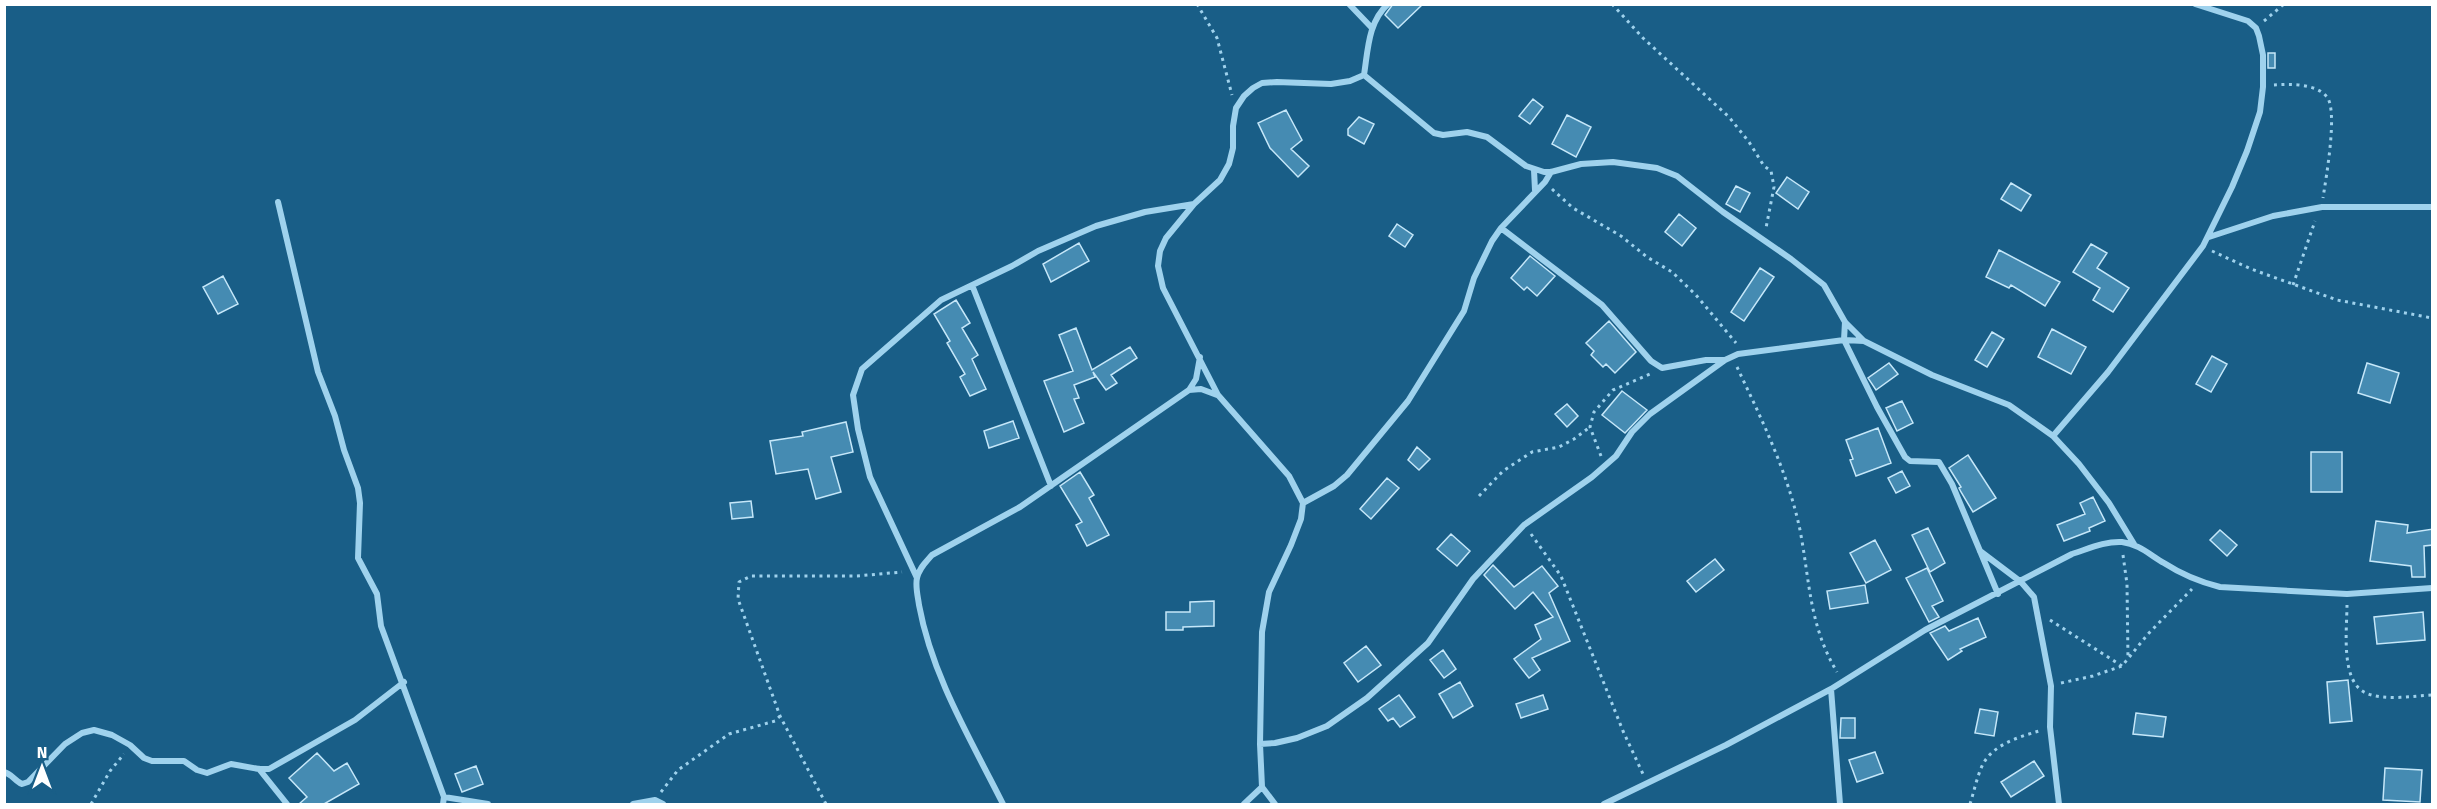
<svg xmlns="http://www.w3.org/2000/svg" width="2437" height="809" viewBox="0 0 2437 809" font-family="'Fira Sans',sans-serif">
  <rect width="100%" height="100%" fill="#195e87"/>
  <path fill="#458bb2" stroke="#c5e7f9" stroke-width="1.5" d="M1393 4H1423L1398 28 1385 15Z
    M2268 53H2275V68H2268Z
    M1533 99 1543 107 1530 124 1519 116Z
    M1286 110 1302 140 1291 149 1309 166 1298 177 1270 148 1258 123Z
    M1567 115 1591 127 1576 157 1552 144Z
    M1359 117 1374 124 1364 144 1348 135V129Z
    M1787 177 1809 192 1798 209 1776 193Z
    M2011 183 2031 195 2021 211 2001 199Z
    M1736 186 1750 193 1740 212 1726 204Z
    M1679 214 1696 228 1682 246 1665 232Z
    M1397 224 1413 235 1405 247 1389 236Z
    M1079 243 1089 261 1051 282 1043 264Z
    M2091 244 2107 253 2097 268 2129 288 2113 312 2093 300 2100 288 2073 272Z
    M1999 250 2060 282 2045 306 2011 285 2009 288 1986 277Z
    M1530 256 1555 276 1537 296 1527 287 1524 290 1511 278Z
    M1760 268 1774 277 1744 321 1731 312Z
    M223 276 238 304 218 314 203 287Z
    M956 300 970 323 962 328 978 355 972 359 986 389 970 396 960 377 965 374 947 343 950 341 934 314Z
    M1609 321 1636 352 1615 373 1606 364 1603 367 1591 355 1594 351 1586 343Z
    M1076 328 1092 370 1130 347 1137 358 1111 375 1117 383 1106 390 1093 372 1095 377 1074 385 1079 398 1074 399 1084 423 1064 432 1044 381 1073 371 1059 335Z
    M2052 329 2086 347 2071 374 2038 357Z
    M1992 332 2004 339 1987 367 1975 360Z
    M2212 356 2227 364 2211 392 2196 384Z
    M1889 363 1898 374 1876 390 1868 378Z
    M2367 363 2399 373 2390 403 2358 393Z
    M1622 391 1647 410 1625 433 1602 415Z
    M1902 401 1913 423 1897 431 1886 408Z
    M1567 404 1578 416 1567 427 1555 414Z
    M1013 421 1019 438 989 448 984 431Z
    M846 422 853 452 831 457 841 492 816 499 808 469 776 474 770 441 803 436 802 432Z
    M1878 428 1891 463 1856 476 1850 460 1853 459 1846 440Z
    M1417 447 1430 459 1419 470 1408 460Z
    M2311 452H2342V492H2311Z
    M1968 455 1996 498 1973 512 1961 492 1959 488 1961 487 1949 468Z
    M1902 471 1910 486 1896 493 1888 478Z
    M1080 472 1094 495 1089 498 1109 535 1087 546 1076 525 1082 522 1060 486Z
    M1387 478 1399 488 1371 519 1360 509Z
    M2093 497 2105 521 2089 528 2090 531 2064 541 2057 525 2085 514 2080 503Z
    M751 501 753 517 732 519 730 503Z
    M2376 521 2408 525 2407 533 2433 529V545L2424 546 2425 577H2412L2411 566 2370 561Z
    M1928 528 1945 563 1930 572 1912 535Z
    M2220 530 2237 545 2227 556 2210 540Z
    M1451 534 1470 551 1457 566 1437 549Z
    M1875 540 1891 570 1866 583 1850 553Z
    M1715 559 1724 570 1696 592 1687 581Z
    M1493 565 1514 587 1542 566 1558 586 1549 593 1570 641 1532 658 1540 670 1529 678 1514 659 1541 639 1535 625 1553 617 1533 592 1515 609 1484 575Z
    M1927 568 1943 601 1932 606 1939 617 1929 622 1906 578Z
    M1865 585 1868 603 1830 609 1827 591Z
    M1214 601V626L1183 627V630H1166V612H1190V602Z
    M2423 612 2425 640 2377 644 2374 617Z
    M1978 618 1986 637 1960 649 1962 651 1948 660 1930 633 1945 626 1949 631Z
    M1366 646 1381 665 1358 682 1344 663Z
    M1443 650 1456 669 1444 678 1430 660Z
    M2348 680 2352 721 2330 723 2327 682Z
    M1460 682 1473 706 1453 718 1439 694Z
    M1399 695 1415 717 1400 727 1393 718 1388 721 1379 709Z
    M1543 695 1548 709 1521 718 1516 704Z
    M1980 709 1998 712 1994 736 1975 733Z
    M2136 713 2166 717 2163 737 2133 734Z
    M1841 718H1855V738H1840Z
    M1875 752 1883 773 1857 782 1849 760Z
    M317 753 334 771 347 763 359 784 324 804H299L307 797 289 778Z
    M2034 761 2044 776 2011 797 2001 782Z
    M476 766 483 784 462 792 455 774Z
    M2385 768 2422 770 2420 802 2383 800Z"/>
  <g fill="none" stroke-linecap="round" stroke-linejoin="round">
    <path stroke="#9fd2ed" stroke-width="3" stroke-dasharray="3 4.5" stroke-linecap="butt" d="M1197 4 1217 38 1232 95
      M1612 4 1643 38 1729 117 1749 142 1764 166 1771 171 1774 187 1766 228
      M2264 21 2284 4
      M2274 85C2289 84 2316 83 2327 97 2338 111 2326 178 2323 198
      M1552 189 1573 208 1621 236 1647 257 1672 272 1696 295 1736 343
      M2212 251 2251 269 2337 300 2432 318
      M2293 285 2315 221
      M1737 367C1762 420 1788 473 1800 530 1810 582 1809 625 1837 672
      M1601 456 1590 427 1594 412 1613 390 1650 374
      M1479 496 1503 471 1532 452 1559 447 1574 439 1590 427
      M1531 534 1561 576 1623 731 1643 774
      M2123 555 2127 584 2128 659
      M2347 605C2347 629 2340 682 2366 693 2383 701 2414 696 2432 695
      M2050 620 2122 666
      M2061 683 2093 676 2122 666 2148 634 2192 589
      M661 792 678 770 729 734 775 721 780 716
      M91 804 110 771 124 754
      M826 804 780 716 738 599 739 582 751 576H857L902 572
      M1970 804C1974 792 1977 776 1983 764 1994 744 2019 737 2039 731"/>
    <path stroke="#9fd2ed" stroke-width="6" d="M1349 4 1371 27
      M1364 75 1434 133 1443 135 1467 132 1487 137 1526 166 1544 172H1551L1581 164 1613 162 1657 168 1677 176 1723 212 1791 259 1824 285 1845 322 1864 341 1932 375 2009 405 2053 436 2079 464 2109 503 2134 544
      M1534 170 1535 190
      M278 202 318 372 335 416 344 450 358 488 360 503 358 558 377 594 381 626 444 797 443 804
      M1501 228 1602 305 1651 361 1662 368 1706 360H1725
      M2209 237 2273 216 2322 207H2432
      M972 285 1051 486
      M1845 322 1844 340 1877 407 1905 457 1910 461 1939 462 1952 484 1998 594
      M1189 390 1196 379 1200 357
      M2053 436 2108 372 2203 246 2232 187 2247 151 2260 112 2263 87V55L2259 36 2256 28 2248 21 2195 4
      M1303 503 1334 486 1347 475 1408 401 1464 311 1474 278 1492 241 1501 228 1545 182 1551 172
      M1980 551 2021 582 2034 597 2051 686 2050 727 2059 804
      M917 578 870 477 858 429 853 395 862 369 941 300 1012 266 1038 251 1096 226 1145 212 1194 204
      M1831 689 1840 804
      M1260 744 1275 743 1297 738 1327 726 1367 698 1428 643 1473 579 1524 525 1592 477 1616 456 1632 432 1650 414 1725 360 1738 354 1844 340 1864 341
      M259 769 287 804
      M4 772C12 774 15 781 22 784L28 782 65 744 82 733 94 730 112 735 130 745 144 758 152 761H184L197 770 207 773 231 764 259 769H269L355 720 404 682
      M444 797 488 804
      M633 804 655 800 663 804
      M1003 804C971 740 932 676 919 605 918 597 915 586 917 578 919 568 926 562 932 555L1020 507 1189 390 1201 389 1217 395
      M1244 804 1262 787
      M1275 804 1262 787 1260 744 1262 632 1269 592 1291 545 1301 519 1303 503 1289 476 1218 395 1163 288 1158 266 1160 251 1166 238 1194 204 1220 180 1229 164 1233 148V126L1236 108 1244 96 1253 88 1262 83 1277 82 1331 84 1350 81 1364 75C1368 50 1368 22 1388 4
      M1604 804 1726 745 1831 689 1925 630 2072 554C2088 549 2105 541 2122 542 2139 544 2150 555 2164 563 2181 574 2200 582 2220 587L2347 594 2432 588"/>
  </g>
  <rect width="2437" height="809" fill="none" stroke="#ffffff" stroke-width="12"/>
  <g transform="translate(42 767)" stroke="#195e87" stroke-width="4.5" paint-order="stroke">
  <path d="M0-4.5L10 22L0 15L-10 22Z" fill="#ffffff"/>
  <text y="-9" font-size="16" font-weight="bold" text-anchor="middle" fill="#ffffff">N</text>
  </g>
</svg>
